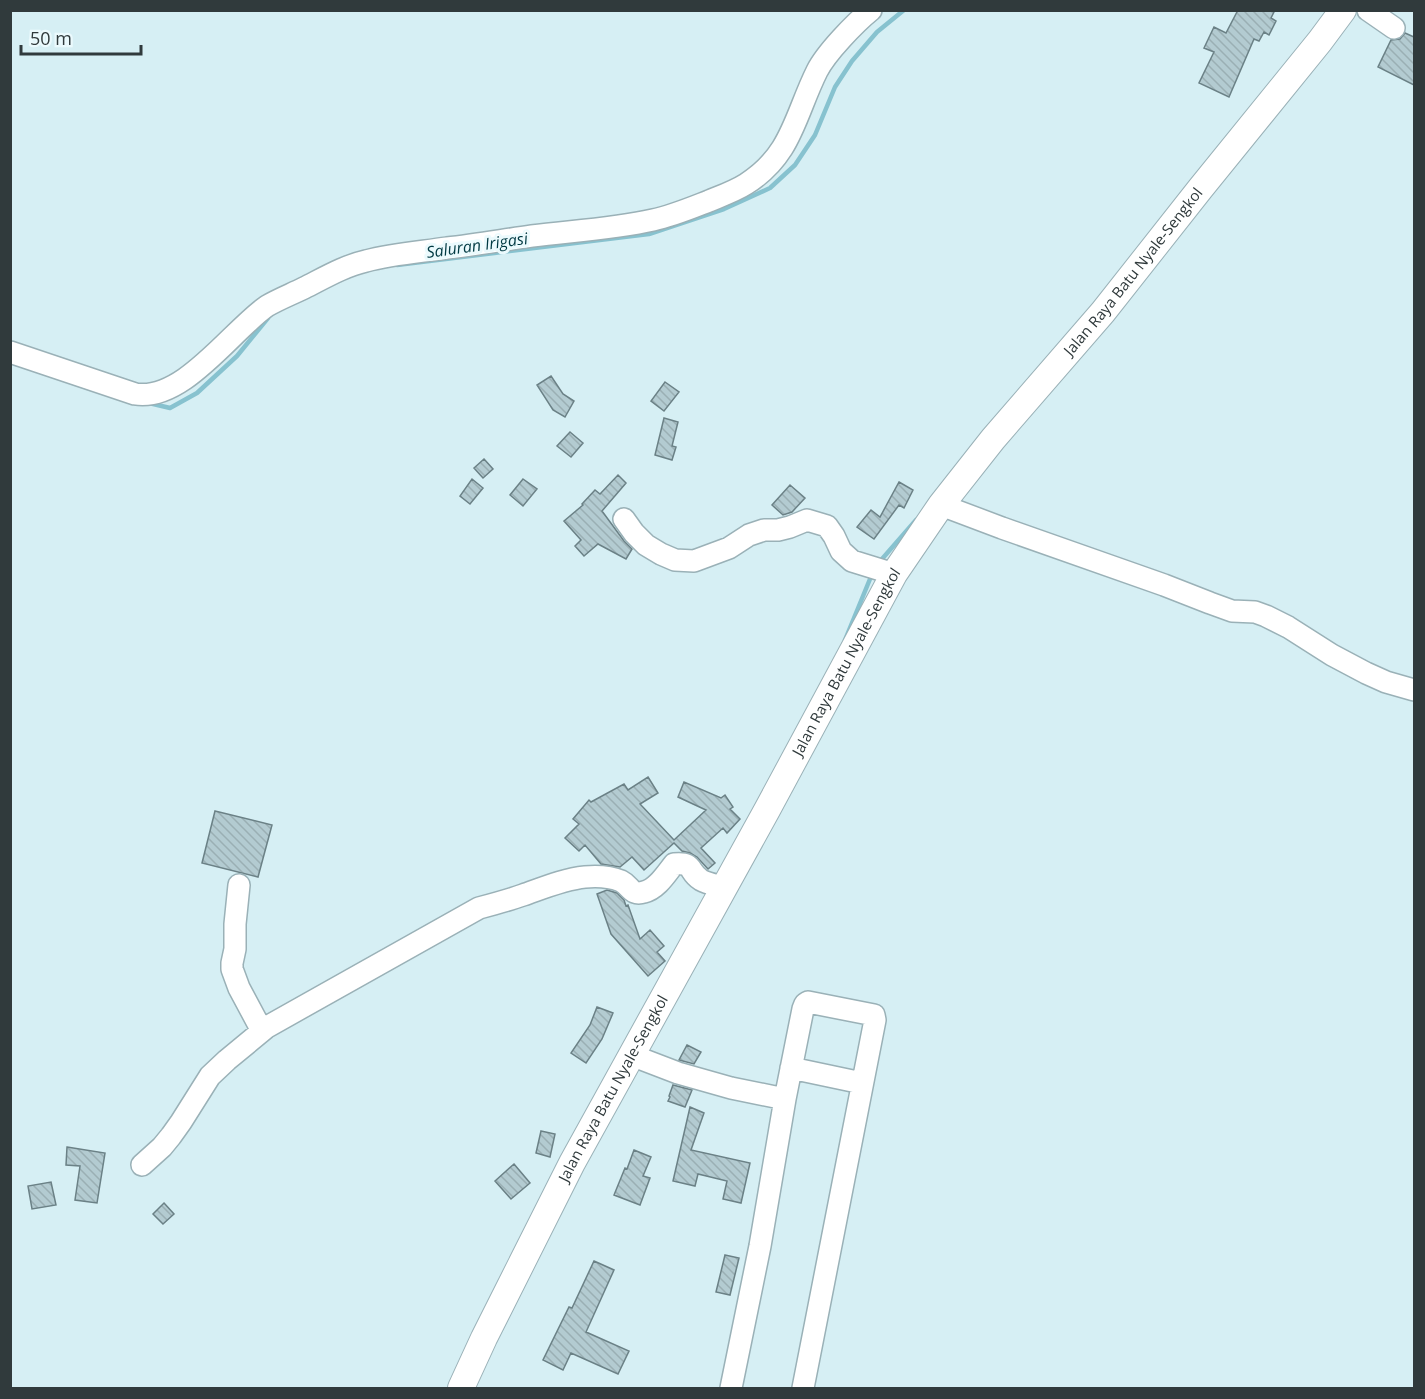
<svg xmlns="http://www.w3.org/2000/svg" width="1425" height="1399" viewBox="0 0 1425 1399" font-family="'Open Sans',sans-serif">
  <defs>
    <pattern id="building-back-hatch" width="6" height="6" patternUnits="userSpaceOnUse" patternTransform="scale(1.5)"><rect width="6" height="6" fill="#b3cbd1"/><path d="M-1 5l2 2M0 0l6 6M5-1l2 2" fill="none" stroke="#9aafb4"/></pattern>
  </defs>
  <rect width="100%" height="100%" fill="#d6eff4"/>
  <g fill="none" stroke-linecap="round" stroke-linejoin="round">
    <path stroke="#87c2cf" stroke-width="4.5" d="M397 265 649 234 724 209 770 188 795 165 815 135 835 87 852 61 877 32 904 10
      M149 403 170 408 197 393 237 356 268 318
      M882 559 916 520
      M845 640 870 579"/>
  </g>
  <path fill="url(#building-back-hatch)" stroke="#6b8186" stroke-width="1.5" d="M1238 10H1275L1271 18 1276 21 1269 35 1264 32 1259 41 1254 39 1229 97 1199 83 1214 52 1204 48 1214 27 1226 33Z
    M1405 33 1414 37V85L1378 67 1391 40 1400 39Z
    M551 376 563 394 574 401 565 417 553 410 537 385Z
    M665 382 679 392 664 411 651 401Z
    M664 418 678 422 672 446 676 447 672 460 655 455Z
    M570 432 583 443 571 457 557 446Z
    M484 459 493 469 483 478 474 468Z
    M618 475 626 483 602 511 624 541 632 549 626 559 598 544 584 556 575 546 581 540 564 521 583 505 582 504 595 490 600 494Z
    M472 479 483 488 470 504 460 496Z
    M523 479 537 489 523 506 510 495Z
    M899 482 913 490 904 508 899 505 874 539 857 527 871 510 880 517Z
    M790 485 805 498 792 512 783 515 772 505Z
    M648 777 658 793 640 804 674 840 706 810 678 797 684 782 721 798 725 795 733 807 730 809 740 819 727 833 723 828 701 848 715 863 708 869 697 857 690 853 682 851 674 843 644 870 632 857 620 867 601 864 585 845 579 851 565 838 579 824 573 819 589 800 591 802 624 784 628 790Z
    M215 811 272 825 258 877 202 863Z
    M607 890 617 893 624 900 626 906 628 905 640 939 650 930 664 946 657 952 665 961 648 976 611 934 597 894Z
    M597 1007 613 1013 602 1039 586 1063 571 1053 590 1025Z
    M687 1045 701 1052 694 1064 679 1060Z
    M673 1085 692 1090 685 1107 668 1101 670 1097 669 1096Z
    M690 1107 704 1113 691 1150 750 1163 741 1203 723 1199 727 1181 698 1174 695 1186 673 1181Z
    M541 1131 555 1134 550 1157 536 1153Z
    M67 1147 105 1153 97 1203 75 1200 80 1166 66 1165Z
    M634 1150 651 1157 643 1176 650 1178 640 1205 614 1195 625 1168 627 1169Z
    M514 1164 530 1183 511 1199 495 1181Z
    M51 1182 56 1205 32 1209 28 1186Z
    M164 1203 174 1214 163 1224 153 1214Z
    M725 1255 739 1258 730 1295 716 1292Z
    M594 1261 614 1270 586 1332 629 1351 618 1374 571 1353 563 1370 543 1360 569 1307 572 1308Z"/>
  <g fill="none" stroke-linecap="round" stroke-linejoin="round">
    <defs>
      <path id="minor" d="M1368 10 1394 28
        M10 352 135 394C183 402 231 331 267 306 279 299 292 294 304 288 324 278 344 266 366 261 392 254 420 252 447 248 475 245 503 240 532 236 572 231 613 229 653 220 672 216 691 208 709 201 721 196 735 191 746 184 792 155 795 115 817 71 826 53 855 23 871 10
        M941 505 1002 528 1164 585 1210 603 1232 611 1255 612 1266 616 1288 627 1332 655 1366 673 1386 682 1414 690
        M624 519 634 533 646 545 661 554 675 560 694 561 729 548 749 535 764 530H778L790 527 807 520 827 526 834 536 841 551 852 561 894 574
        M239 885 235 924V949L232 963V969L239 988 262 1031
        M631 1055 678 1073 731 1088 785 1099
        M791 1068 862 1083
        M142 1165 162 1147 171 1136 181 1122 210 1076 227 1060 267 1027 479 908C494 904 509 900 523 895 543 888 564 879 585 877 596 876 611 877 621 881 631 886 631 896 644 892 657 889 666 874 674 864 695 862 687 871 701 880 708 884 717 885 724 887
        M731 1388 760 1246 785 1099 803 1009 805 1004 808 1002 874 1015 875 1020 803 1388"/>
      <g id="major">
        <path id="s1" d="M461 1388 484 1338 572 1163 767 810 894 574 941 505 993 439 1103 312 1200 189 1320 41 1343 10"/>
      </g>
    </defs>
    <use href="#minor" stroke="#9ab1b7" stroke-width="24"/>
    <use href="#major" stroke="#9ab1b7" stroke-width="28"/>
    <use href="#minor" stroke="#fff" stroke-width="21"/>
    <use href="#major" stroke="#fff" stroke-width="26"/>
  </g>
  <g text-anchor="middle" stroke-width="6" stroke-linejoin="round" paint-order="stroke">
    <g font-size="15" fill="#303a3c" stroke="#ebfafd">
      <text dy="5" stroke="none"><textPath href="#s1" startOffset="1308">Jalan Raya Batu Nyale-Sengkol</textPath></text>
      <text dy="5" stroke="none"><textPath href="#s1" startOffset="822">Jalan Raya Batu Nyale-Sengkol</textPath></text>
      <text dy="5" stroke="none"><textPath href="#s1" startOffset="336">Jalan Raya Batu Nyale-Sengkol</textPath></text>
    </g>
    <g font-size="16" font-style="italic" fill="#003942" stroke="#ebfafd">
      <text transform="translate(477 245) rotate(-8)" y="6">Saluran Irigasi</text>
    </g>
  </g>
  <rect width="1425" height="1399" fill="none" stroke="#303a3c" stroke-width="24"/>
  <path d="M21 45v9h120v-9" fill="none" stroke="#303a3c" stroke-width="3"/>
  <text x="30" y="45" font-size="18" fill="#303a3c" stroke="#ebfafd" stroke-width="4.5" paint-order="stroke">50 m</text>
</svg>
